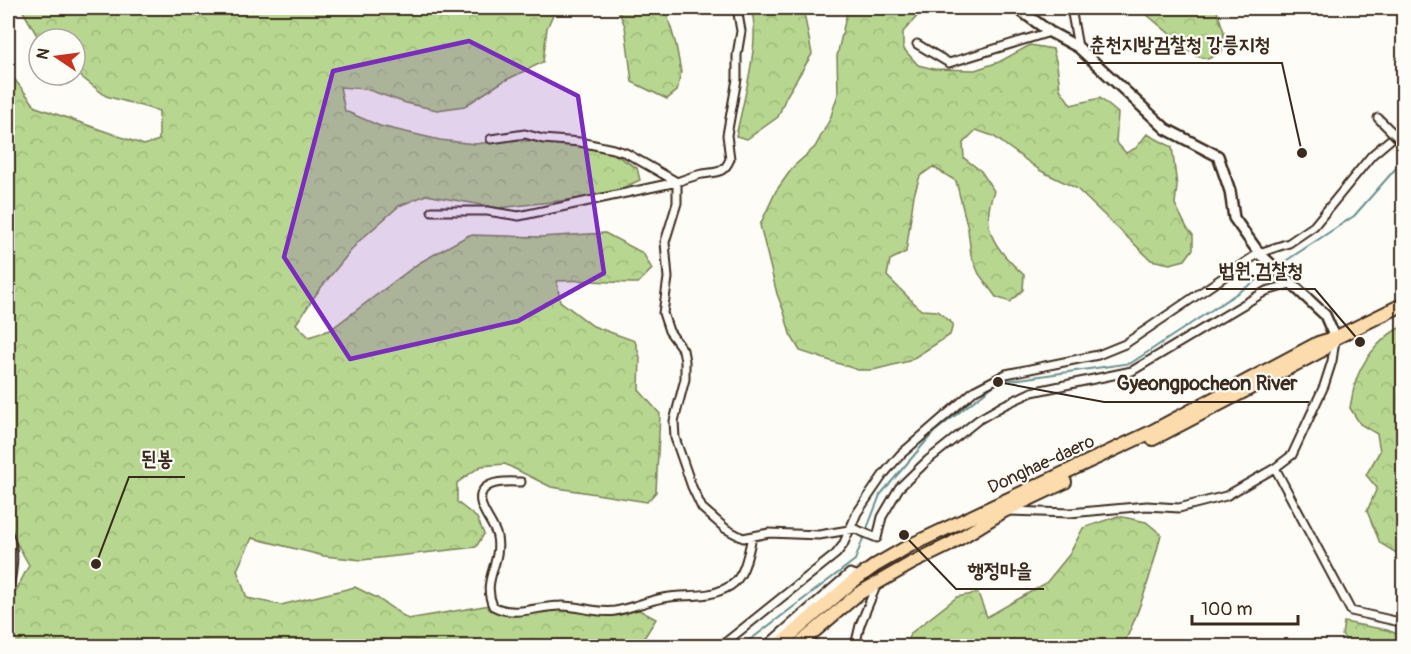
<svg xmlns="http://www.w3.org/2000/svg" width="1411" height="654" viewBox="0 0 1411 654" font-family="Pangolin,'Poor Story',sans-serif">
  <defs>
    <pattern id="forest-crowns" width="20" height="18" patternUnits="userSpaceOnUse" patternTransform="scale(1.5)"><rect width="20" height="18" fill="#b7d68f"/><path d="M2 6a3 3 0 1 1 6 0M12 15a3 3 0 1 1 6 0" fill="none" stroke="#9eb87b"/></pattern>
  </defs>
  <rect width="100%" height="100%" fill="#fdfcf7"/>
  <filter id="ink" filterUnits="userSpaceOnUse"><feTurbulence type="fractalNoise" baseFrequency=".0167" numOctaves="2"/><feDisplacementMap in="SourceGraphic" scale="12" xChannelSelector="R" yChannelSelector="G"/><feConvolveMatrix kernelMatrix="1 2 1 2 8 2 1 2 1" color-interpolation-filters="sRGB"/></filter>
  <g filter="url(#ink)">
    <path fill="url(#forest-crowns)" stroke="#798056" stroke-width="1.5" d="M21 8H556L547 28 543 62 502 82 465 106 437 110 406 103 366 89 340 87 345 111 380 126 440 140 475 144 511 140 584 144 611 152 637 168 640 180 607 195 568 200 499 208 426 195 399 206 358 242 319 290 296 324 309 337 330 330 419 263 469 235 540 237 605 233 643 253 652 269 638 283C611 283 584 279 557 281L560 301 593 326 635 341 640 357 639 390 660 414 656 492 647 502 551 487 505 464 481 466 457 483V502L477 518 484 534 476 547 362 560 324 556 252 538 237 570 247 598 281 605 355 587 377 598 408 619 496 604 537 610 574 608 606 611 639 610 656 619 639 646H8V602L13 596 29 565 15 540 8 513V71L36 107 144 145 159 140V111L106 96 75 72V39H39Z
      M617 8H665L676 45 681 72 677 91 667 99 632 82 625 26Z
      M750 8H803L812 54 786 97 778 117 747 139 736 136C742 107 763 33 750 8Z
      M848 8H931L921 12 903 32V48L918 65 934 69 975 70 999 62 1030 45 1053 49 1057 65 1060 89 1071 105 1100 98 1118 113 1116 142 1126 153 1136 148 1147 134 1172 147 1177 186 1175 204 1187 228 1193 235V249L1185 260 1170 264 1151 260 1076 188 1041 171 993 136 976 130 963 143 964 158 981 171 994 191C979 230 996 249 1024 275L1023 290 1010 302 996 297 979 274 971 255 968 229 956 181 933 167 920 176 914 195 906 252 890 260 887 276 921 310 938 311 953 324 950 335 909 361 873 370H858L800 351 790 334 784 312 777 294 760 225 776 191 793 167 815 147 830 119 838 94 837 56Z
      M1139 8H1216L1224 32 1222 52 1208 59 1196 56Z
      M1403 326V557L1380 543 1367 511 1377 488 1366 475 1380 451 1377 434 1360 424 1350 408C1352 397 1354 384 1358 375 1367 354 1384 335 1403 326Z
      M1118 516 1146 522 1161 534C1152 573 1140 610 1123 646H904L911 633 957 597 978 593 987 617 1046 583 1069 555 1083 528Z
      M1344 622 1387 630 1403 636V646H1350L1342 635Z"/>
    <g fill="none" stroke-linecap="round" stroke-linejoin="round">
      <path stroke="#679190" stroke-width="2" d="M1278 266 1354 216 1404 159
        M866 531 880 495 934 432 998 382 1131 363 1274 269
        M742 646 855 560 864 536"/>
      <defs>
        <path id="minor" d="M1071 8 1078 47
          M917 44 949 63 1050 32
          M1378 118 1391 131
          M491 139 525 134 543 139 580 142 613 149 626 153 677 182
          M677 182V203L665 242 668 278 663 313 669 331 683 350 685 361V379L674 421 675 438 692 487 702 508 726 529 743 538 769 533 819 535 855 529 877 538 882 517 899 488 928 460 978 420 1004 405 1032 392 1132 371 1266 291 1291 284
          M432 211H487L519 216 677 182C685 179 693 176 702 174 716 172 724 174 730 159L727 135 737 79V55L741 31 737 8
          M1275 468 1351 611 1404 623
          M521 482C510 482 493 480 484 489 472 503 495 523 497 537 502 564 481 579 493 606 514 618 537 606 560 606 578 605 596 614 615 611 631 608 647 601 663 598 688 593 706 600 730 586 745 577 748 553 752 537
          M1008 511 1070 513 1147 506 1179 508 1226 496 1275 468 1292 455 1324 386 1332 361 1335 340
          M8 534C16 549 12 575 8 591
          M721 646 836 554 843 545 857 513 883 475 900 455 975 390 1006 374 1098 355 1125 344 1259 253 1289 243 1314 226 1372 155 1404 128
          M766 646 850 573 860 576
          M855 646 860 625 877 584"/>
        <path id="tertiary" d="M1017 8 1050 32 1078 47 1166 129 1218 156 1230 191 1234 218 1259 253 1325 315 1335 338"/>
        <path id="trunk" d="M1153 439 1321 351 1332 341
          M778 646 851 583 876 565 909 546 1147 434 1318 343 1335 338 1404 304
          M797 646 858 594 912 563 949 545 1004 511 1065 482"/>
      </defs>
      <use href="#minor" stroke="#3b2a1e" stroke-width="11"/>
      <use href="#tertiary" stroke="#3b2a1e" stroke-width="14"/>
      <use href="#trunk" stroke="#3b2a1e" stroke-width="16"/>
      <use href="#minor" stroke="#fdfcf7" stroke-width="7"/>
      <use href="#tertiary" stroke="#fdfcf7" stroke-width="9"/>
      <use href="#trunk" stroke="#fcdcac" stroke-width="12"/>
      <defs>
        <path id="minor-bridge" d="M1391 131 1404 144"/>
      </defs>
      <use href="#minor-bridge" stroke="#3b2a1e" stroke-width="11" stroke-linecap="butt"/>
      <use href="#minor-bridge" stroke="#fdfcf7" stroke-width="7"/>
    </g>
  </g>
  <path fill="#7b2cbf" fill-opacity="0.2" stroke="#7b2cbf" stroke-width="4.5" stroke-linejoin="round" d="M469 41 578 96 604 273 518 321 350 359 284 257 333 71Z"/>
  <g text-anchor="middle" stroke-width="4.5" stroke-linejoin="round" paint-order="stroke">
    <g font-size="18" fill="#3b2a1e" stroke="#fdfcf7">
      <text transform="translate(1041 464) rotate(-25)" y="6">Donghae-daero</text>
    </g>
  </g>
  <path fill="none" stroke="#3b2a1e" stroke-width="2" d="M1302 153L1282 63H1077M1360 342L1315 289H1206M998 382L1104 402H1309M96 564L129 477H185M904 535L956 589H1044"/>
  <g fill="#3b2a1e" stroke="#fdfcf7" stroke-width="2">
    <circle cx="1302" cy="153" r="6"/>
    <circle cx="1360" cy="342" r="6"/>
    <circle cx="998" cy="382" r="6"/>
    <circle cx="96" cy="564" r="6"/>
    <circle cx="904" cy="535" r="6"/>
  </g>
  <g font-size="20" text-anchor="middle" font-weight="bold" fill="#3b2a1e" stroke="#fdfcf7" stroke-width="4.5" stroke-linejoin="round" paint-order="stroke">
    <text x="1180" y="51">춘천지방검찰청 강릉지청</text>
    <text x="1261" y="277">법원.검찰청</text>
    <text x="1207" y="390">Gyeongpocheon River</text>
    <text x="157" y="465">된봉</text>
    <text x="1000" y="577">행정마을</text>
  </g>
  <rect width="1411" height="654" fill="none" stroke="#fdfcf7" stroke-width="30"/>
  <rect x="15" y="15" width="1381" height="624" fill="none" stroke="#3b2a1e" stroke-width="2" filter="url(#ink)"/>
  <g transform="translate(57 57) rotate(283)"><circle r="28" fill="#fdfcf7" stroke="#afa8a0" stroke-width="1.5"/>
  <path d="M0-4.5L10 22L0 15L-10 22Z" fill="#c8321e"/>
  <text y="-9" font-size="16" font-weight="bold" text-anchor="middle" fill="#3b2a1e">N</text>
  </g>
  <path d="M1192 615v9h106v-9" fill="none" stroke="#3b2a1e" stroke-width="3"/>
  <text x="1201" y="615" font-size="18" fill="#3b2a1e" stroke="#fdfcf7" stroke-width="4.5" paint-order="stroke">100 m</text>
</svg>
